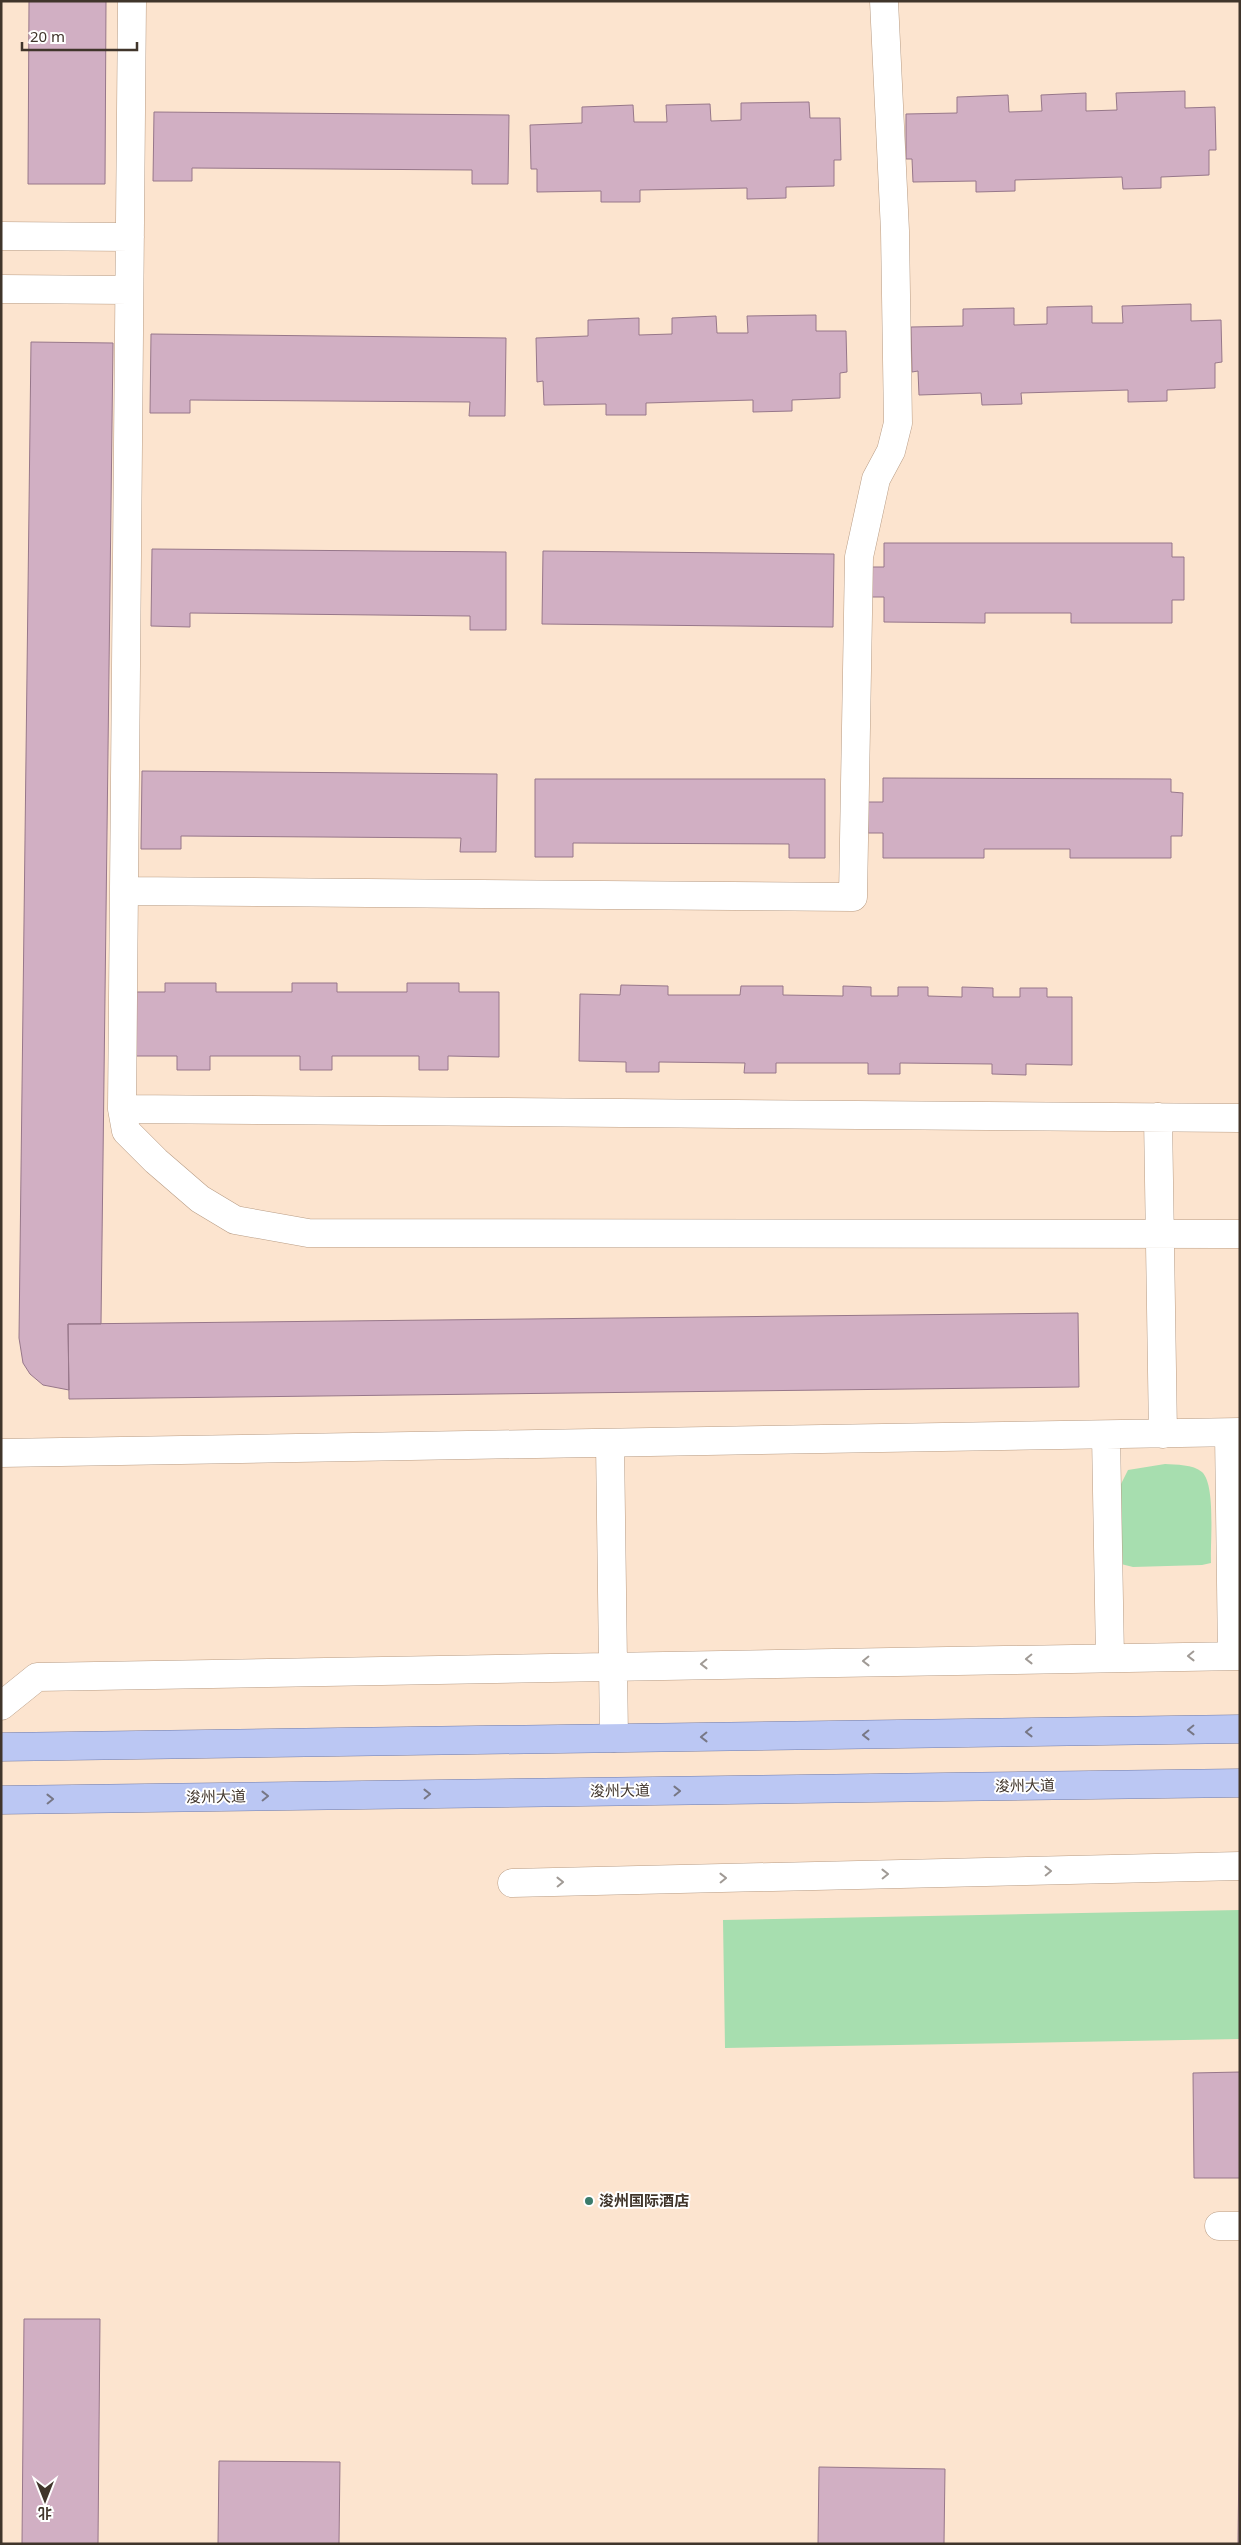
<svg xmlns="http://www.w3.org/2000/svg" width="1241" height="2545" viewBox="0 0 1241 2545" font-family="'Noto Sans','Noto Sans SC',sans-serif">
  <rect width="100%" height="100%" fill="#fce4cf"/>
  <path fill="#a7deaf" d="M1165 1464C1176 1465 1193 1464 1202 1472 1216 1485 1210 1543 1211 1563L1202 1565 1133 1567 1121 1564 1120 1486 1128 1470Z
    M1240 1910V2039L725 2048 723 1920Z"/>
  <path fill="#d1afc3" stroke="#97778a" d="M29 1H106L105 184H28Z
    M1185 91V108L1215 107 1216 150H1209V175L1161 177V188L1123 189 1122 177 1015 180V191L976 192V181L913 182 912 159H906V114L957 113V97L1008 95 1009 112 1042 111 1041 95 1086 93V111L1117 110 1116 93Z
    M809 102 810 118H840L841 160H834V186L786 187V198L747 199V188L640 190V202H601V191L537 192V169H531L530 125 582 123V107L633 105 634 122H667L666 105 710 104 711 121 741 120V103Z
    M154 112 509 115 508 184H472V170L192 168V181H153Z
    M1191 304V321L1221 320 1222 362 1215 363V388L1167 390V401L1128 402V390L1021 393 1022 404 982 405 981 393 919 395 918 371 912 372 911 327 963 326V309L1014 308V325L1047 324V307L1092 306V323H1123L1122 306Z
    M816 315V331H846L847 372 840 373V398L792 400V411L753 412V400L646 403V415H606V404L544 405 543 381 537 382 536 338 588 336V320L639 318V335L672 334V318L716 316 717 333H748L747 316Z
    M151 334 506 338 505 416H469L470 402 190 400V413H150Z
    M31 342 113 343 101 1324H68L69 1390 43 1385 30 1374 23 1363 19 1338Z
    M884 543H1172V557H1184V600H1172V623H1071V613H985V623L884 622V597H870V567H884Z
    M152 549 506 552V630H470V616L190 613V627L151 626Z
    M543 551 834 554 833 627 542 624Z
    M142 771 497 774 496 852H460L461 838 181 836V849H141Z
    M883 778 1171 779V792L1183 793 1182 836H1171V858H1070V849H984V858H883V833H868V802H883Z
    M535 779H825V858H789V844L573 843V857H535Z
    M165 983H216V992H292V983H337V992H407V983H459V992H499V1057L448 1056V1070H419V1056H332V1070H300V1056H210V1070H177V1056H121V992H165Z
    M621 985 668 986V995H740L741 986H783V995L843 996V986L871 987V996H898V987H928V996L962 997V987L993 988V997H1020V988H1047V997H1072V1065L1026 1064V1075L992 1074V1064L900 1063V1074H868V1063H776V1073H744L745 1063 659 1062V1072H626V1062L579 1061 580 994 620 995Z
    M1078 1313 1079 1387 69 1399 68 1324Z
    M1240 2072V2178H1194L1193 2073Z
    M24 2319H100L98 2544H22Z
    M1240 2371V2544H1238Z
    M219 2461 340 2462 339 2544H218Z
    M819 2467 945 2469 944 2544H818Z"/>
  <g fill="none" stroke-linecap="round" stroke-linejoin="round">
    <defs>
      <path id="minor" d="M132 1 122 1109 126 1131 156 1161 200 1199 235 1220 308 1233 1240 1234
        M1 236 130 237
        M1 289 129 290
        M124 891 853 897 859 557 876 479 891 451 898 423 895 231 884 1
        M122 1109 1240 1118
        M1158 1117 1163 1434
        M1229 1433 1232 1656
        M1106 1435 1110 1658
        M610 1443 614 1738
        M1 1453 1240 1432
        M1 1706 37 1677 1240 1656
        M512 1883 1240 1866
        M1219 2226H1240"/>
      <path id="major" d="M1 1747 1240 1729
        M1 1800 1240 1783"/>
    </defs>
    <use href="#minor" stroke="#b89c84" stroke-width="29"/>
    <use href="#major" stroke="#727ca8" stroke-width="29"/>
    <use href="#minor" stroke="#fff" stroke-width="28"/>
    <use href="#major" stroke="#bbc7f3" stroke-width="28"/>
  </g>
  <defs><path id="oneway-chevron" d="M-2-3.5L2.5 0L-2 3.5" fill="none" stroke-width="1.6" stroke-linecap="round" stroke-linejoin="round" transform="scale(1.25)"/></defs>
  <g stroke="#a09a95">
    <use href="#oneway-chevron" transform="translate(1191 1656) rotate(179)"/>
    <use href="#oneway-chevron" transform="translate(1029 1659) rotate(179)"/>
    <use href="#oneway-chevron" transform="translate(866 1661) rotate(179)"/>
    <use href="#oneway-chevron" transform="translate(704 1664) rotate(179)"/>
    <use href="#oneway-chevron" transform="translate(1048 1871) rotate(-1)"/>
    <use href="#oneway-chevron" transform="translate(885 1874) rotate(-1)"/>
    <use href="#oneway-chevron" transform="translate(723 1878) rotate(-1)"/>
    <use href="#oneway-chevron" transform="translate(560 1882) rotate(-1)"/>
  </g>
  <g stroke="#777785">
    <use href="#oneway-chevron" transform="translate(1191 1730) rotate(179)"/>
    <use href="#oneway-chevron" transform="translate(1029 1732) rotate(179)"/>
    <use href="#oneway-chevron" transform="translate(866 1735) rotate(179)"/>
    <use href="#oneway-chevron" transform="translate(704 1737) rotate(179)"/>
    <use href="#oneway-chevron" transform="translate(677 1791) rotate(-1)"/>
    <use href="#oneway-chevron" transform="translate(427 1794) rotate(-1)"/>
    <use href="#oneway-chevron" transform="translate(265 1796) rotate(-1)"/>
    <use href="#oneway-chevron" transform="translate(50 1799) rotate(-1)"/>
  </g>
  <circle fill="#3b7b6b" stroke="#fff" stroke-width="2" cx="589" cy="2201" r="5"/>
  <g text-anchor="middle" stroke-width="4" stroke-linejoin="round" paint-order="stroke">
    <g font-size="15" fill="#40352b" stroke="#fff">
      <text transform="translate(1025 1786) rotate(-1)" y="5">浚州大道</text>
      <text transform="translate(620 1791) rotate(-1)" y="5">浚州大道</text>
      <text transform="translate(216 1797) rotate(-1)" y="5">浚州大道</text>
    </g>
    <g font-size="15" font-weight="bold" fill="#40352b" stroke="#fff" text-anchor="start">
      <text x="599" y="2206">浚州国际酒店</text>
    </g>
  </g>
  <rect width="1241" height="2545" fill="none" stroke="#40352b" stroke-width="5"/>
  <g transform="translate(45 2500) rotate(180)" stroke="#ffffff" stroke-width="4" paint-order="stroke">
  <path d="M0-4L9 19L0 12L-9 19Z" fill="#40352b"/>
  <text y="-8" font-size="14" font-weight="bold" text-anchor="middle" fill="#40352b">北</text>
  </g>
  <path d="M22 42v8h115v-8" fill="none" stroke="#40352b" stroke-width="2.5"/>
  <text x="30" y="42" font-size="15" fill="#40352b" stroke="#ffffff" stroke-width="4" paint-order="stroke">20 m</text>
</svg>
